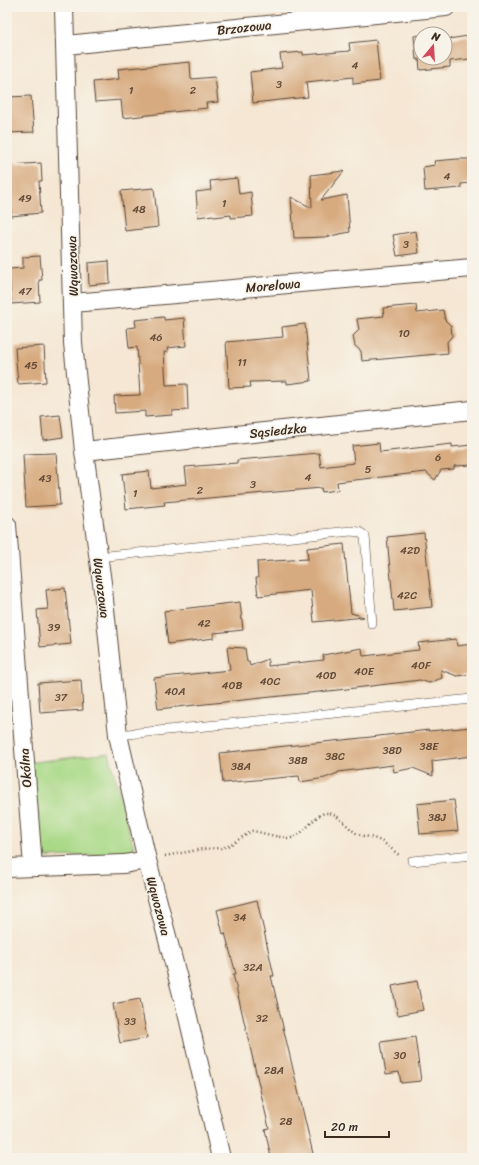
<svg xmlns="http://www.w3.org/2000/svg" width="479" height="1165" viewBox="0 0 479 1165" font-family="Sriracha,sans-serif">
  <rect width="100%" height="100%" fill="#f7f3e8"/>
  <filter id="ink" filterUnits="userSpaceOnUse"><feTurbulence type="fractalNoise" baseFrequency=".025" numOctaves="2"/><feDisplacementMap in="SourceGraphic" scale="8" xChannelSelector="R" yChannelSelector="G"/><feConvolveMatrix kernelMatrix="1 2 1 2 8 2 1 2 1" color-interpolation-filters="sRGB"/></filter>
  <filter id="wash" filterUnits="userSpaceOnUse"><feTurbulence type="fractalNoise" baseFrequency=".012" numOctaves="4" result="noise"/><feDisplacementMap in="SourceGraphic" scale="16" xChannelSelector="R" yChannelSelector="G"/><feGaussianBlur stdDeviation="0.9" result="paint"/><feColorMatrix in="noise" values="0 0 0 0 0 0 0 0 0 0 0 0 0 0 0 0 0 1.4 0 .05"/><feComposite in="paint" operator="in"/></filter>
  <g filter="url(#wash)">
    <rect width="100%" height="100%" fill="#f5e7d4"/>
    <path fill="#a9d987" stroke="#728252" d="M109 753 135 853 32 858 26 763Z"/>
    <g id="blocks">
      <path fill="#d7aa7f" d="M421 35V58H445V37H447L448 39 468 36 470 59 450 61V67L420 70 419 59 416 60 414 36Z
        M376 40 380 81 353 84V77L306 82 308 97 253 103 250 72 282 68 280 54 303 52V55L350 51 349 43Z
        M190 62 191 79 215 77 218 102 206 103 207 108 123 118 121 100 95 102 93 82 119 79 118 69Z
        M31 96 34 132 7 133V97Z
        M458 159H470L472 183 461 184V188L425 191 423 167 435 165 434 161Z
        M41 163 42 181H39L41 213 11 216 8 165Z
        M344 171 321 200 347 195 350 232 325 237 294 238 291 197 312 208 311 175Z
        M237 178 239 194 251 192 253 216 231 218V215L214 217 213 215 198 217 196 192 211 190 210 181Z
        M154 188 158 227 125 231 121 191Z
        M416 231 419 253 397 256 393 235Z
        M40 256 42 280H39L40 302 11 304 9 269 23 268V257Z
        M109 261 110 283 89 285 88 263Z
        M416 305 417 313 443 310 445 320 451 326 452 336 447 342 448 353 362 361 361 351 355 346 353 336 359 330 357 319 384 316 383 308Z
        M164 317V320L184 318 186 346 167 348 168 352H164L166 385 187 384 188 410 172 411V415L145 417V411L115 413 114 396 140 395 137 347 129 348 127 328 136 327 135 320Z
        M305 324 311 381 287 384V381L250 382 251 387 229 388 226 342 283 337 282 327Z
        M44 346 46 382 18 384 15 348Z
        M60 415 63 437 43 440 41 417Z
        M379 443 380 452 452 444V447L472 445V465L454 466V469L441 470 435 480 426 472 337 482 338 490 322 492 321 488 164 502 165 505 126 509 122 474 149 471 151 488 187 484 185 467 237 463V460L319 453 321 467 354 463 352 446Z
        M56 453 60 505 26 507 23 454Z
        M424 533 432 607 394 611 387 537Z
        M344 544 351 613 364 617 314 622 311 590 258 596 256 578H258L257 562 308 559 307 548Z
        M65 588 71 644 40 647 37 610 48 609 46 590Z
        M240 602 243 630 214 633V638L168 644 164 611Z
        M456 639 457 646 472 644V674L457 676 441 670 442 678 429 683 420 680 347 689 158 709 154 678 230 670 227 647 245 648 247 662H249L250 666 268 659V666L324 660 323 655 362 648 363 656 419 650 418 643Z
        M81 680 83 710 40 713 38 683Z
        M472 727V756L432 761 433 776 413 768 394 772 393 765 338 772V773L325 778 300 782 299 776 223 783 220 753 371 737 428 730 429 731Z
        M454 800 458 831 420 834 417 804Z
        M257 900 274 976H271L314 1158H271L265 1129 269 1128 233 974H236L225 933 223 934 217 910Z
        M417 981 423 1010 398 1015 392 986Z
        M140 999 147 1038 120 1043 113 1004Z
        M415 1037 421 1081 401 1083 399 1072 386 1074 381 1042Z"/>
    </g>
  </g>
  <g filter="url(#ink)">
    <use href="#blocks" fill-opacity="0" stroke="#574639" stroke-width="1"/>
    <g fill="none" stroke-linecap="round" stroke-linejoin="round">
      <defs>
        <path id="service" d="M98 557 351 531 359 532 365 536 372 624
          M118 735 472 699
          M412 861 472 855"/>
        <path id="minor" d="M64 7 73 343 84 451 103 590 118 735 147 860 188 1017 221 1158
          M66 45 446 7
          M73 303 472 268
          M84 451 472 410
          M7 525 33 867
          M7 868 124 864 147 860"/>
      </defs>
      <use href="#service" stroke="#574639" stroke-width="10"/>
      <use href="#minor" stroke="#574639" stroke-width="20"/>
      <path stroke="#574639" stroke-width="2.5" stroke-dasharray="1 3" stroke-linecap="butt" d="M165 856 203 849 222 848 230 845 252 831C261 832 283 839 291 838 305 835 314 814 326 813 337 812 347 827 356 833 362 837 369 836 376 839 385 842 391 849 399 855"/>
      <use href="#service" stroke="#fff" stroke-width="9"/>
      <use href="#minor" stroke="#fff" stroke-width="18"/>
    </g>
  </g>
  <g text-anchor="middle" stroke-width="3" stroke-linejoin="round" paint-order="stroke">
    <g font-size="11" fill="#624a36">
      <text x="355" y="69">4</text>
      <text x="279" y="88">3</text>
      <text x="131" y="94">1</text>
      <text x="193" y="94">2</text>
      <text x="447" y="180">4</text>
      <text x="25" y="202">49</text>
      <text x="224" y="207">1</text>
      <text x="139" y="213">48</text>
      <text x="406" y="248">3</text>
      <text x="25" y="295">47</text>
      <text x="404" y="337">10</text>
      <text x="156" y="341">46</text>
      <text x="242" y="366">11</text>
      <text x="31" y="369">45</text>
      <text x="438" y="461">6</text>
      <text x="368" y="473">5</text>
      <text x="308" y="481">4</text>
      <text x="45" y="482">43</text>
      <text x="253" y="488">3</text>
      <text x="200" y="494">2</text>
      <text x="135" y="497">1</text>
      <text x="410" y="554">42D</text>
      <text x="407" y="599">42C</text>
      <text x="204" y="627">42</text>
      <text x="54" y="631">39</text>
      <text x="421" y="669">40F</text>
      <text x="364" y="675">40E</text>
      <text x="326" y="679">40D</text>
      <text x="270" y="685">40C</text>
      <text x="232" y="689">40B</text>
      <text x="175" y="695">40A</text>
      <text x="61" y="701">37</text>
      <text x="429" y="750">38E</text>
      <text x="392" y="754">38D</text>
      <text x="335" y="760">38C</text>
      <text x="298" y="764">38B</text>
      <text x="241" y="770">38A</text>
      <text x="437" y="821">38J</text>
      <text x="240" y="921">34</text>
      <text x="253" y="971">32A</text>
      <text x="262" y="1022">32</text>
      <text x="130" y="1025">33</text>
      <text x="400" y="1059">30</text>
      <text x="274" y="1074">28A</text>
      <text x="286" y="1125">28</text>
    </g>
    <g font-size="13" fill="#3b2a1e" stroke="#f7f3e8">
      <text transform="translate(244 27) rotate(-6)" y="5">Brzozowa</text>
      <text transform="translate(72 266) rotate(-92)" y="5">Wąwozowa</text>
      <text transform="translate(273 285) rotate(-5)" y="5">Morelowa</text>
      <text transform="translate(278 430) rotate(-6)" y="5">Sąsiedzka</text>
      <text transform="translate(102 588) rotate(83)" y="5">Wąwozowa</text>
      <text transform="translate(25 768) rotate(-94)" y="5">Okólna</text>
      <text transform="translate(159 906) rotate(75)" y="5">Wąwozowa</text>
    </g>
  </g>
  <rect width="479" height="1165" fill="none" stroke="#f7f3e8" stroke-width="24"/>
  <g transform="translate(433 46) rotate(18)"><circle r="19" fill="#f7f3e8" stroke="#aca397"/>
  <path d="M0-3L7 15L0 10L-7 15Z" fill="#d1495b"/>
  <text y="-6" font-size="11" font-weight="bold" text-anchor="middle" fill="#3b2a1e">N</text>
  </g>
  <path d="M325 1131v6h64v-6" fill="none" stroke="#3b2a1e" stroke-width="2"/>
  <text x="331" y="1131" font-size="12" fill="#3b2a1e" stroke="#f7f3e8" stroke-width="3" paint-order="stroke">20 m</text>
</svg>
